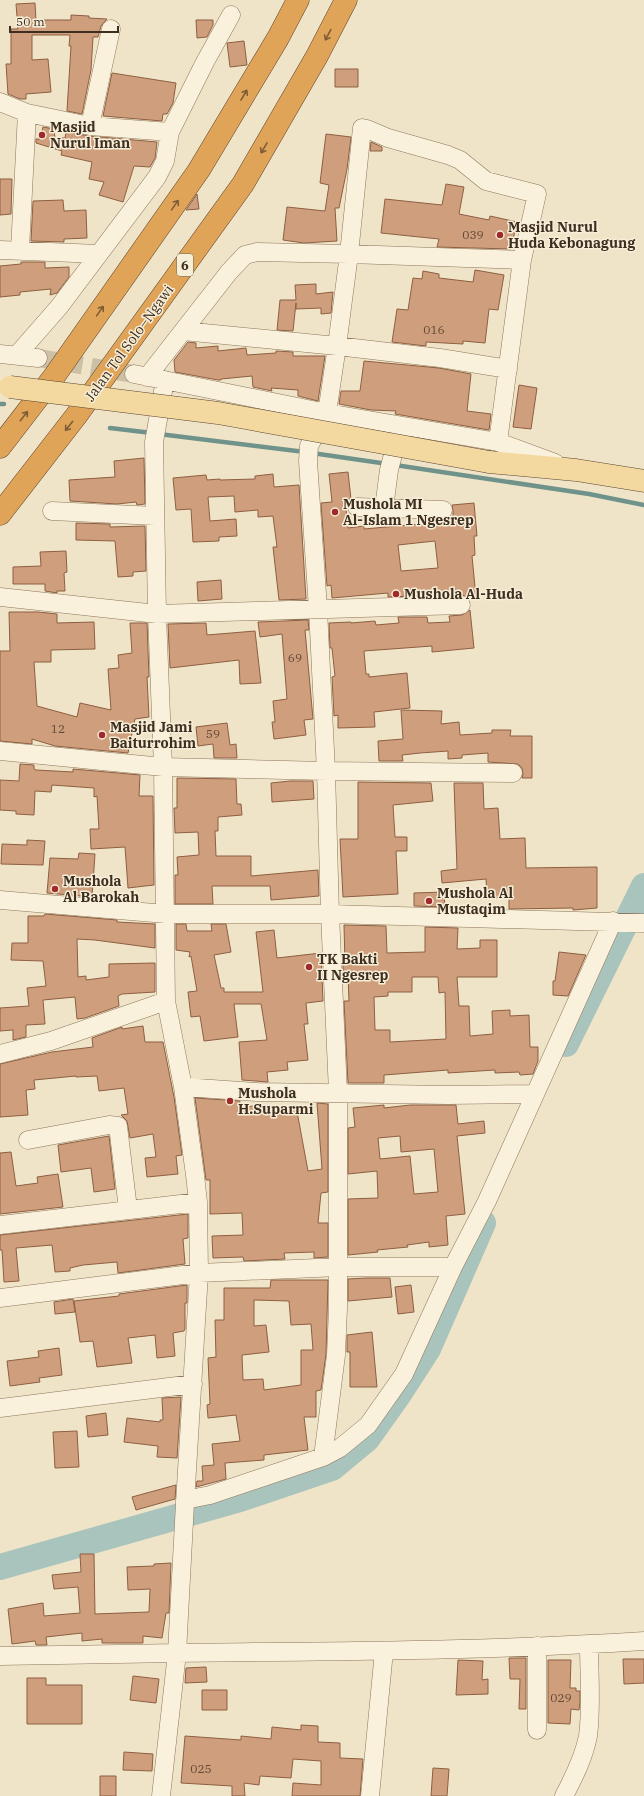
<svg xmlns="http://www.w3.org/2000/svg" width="644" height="1796" viewBox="0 0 644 1796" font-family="'IBM Plex Serif',serif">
  <rect width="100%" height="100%" fill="#f0e4c8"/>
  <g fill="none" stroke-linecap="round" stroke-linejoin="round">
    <path stroke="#6f938a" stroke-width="4.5" d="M0 404H4
      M110 428 152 433
      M159 434 305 452
      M312 453 388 464
      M395 465 589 494 644 505"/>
    <path stroke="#a9c4bc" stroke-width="26" d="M566 1044 644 886
      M0 1567 240 1499 332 1468 367 1439 399 1394 428 1349 483 1223"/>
  </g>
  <path fill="#cf9f7d" stroke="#8d5f41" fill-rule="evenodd" d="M35 3 36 20H71V15L89 16V18L107 19 101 26 98 37H93L91 70 82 114 67 111 71 46H69L70 35H32V60L48 59 51 92 26 94V99H20L8 94 6 64H11V29H18L16 4Z
    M196 20H213V25L207 37 197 38Z
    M244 41 247 65 230 67 227 43Z
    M335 69H358V87H335Z
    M112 73 176 83 173 103 167 114H163L162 121 103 116Z
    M43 127 54 129 55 138H65L66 132 89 136 157 142 155 158 150 167 134 166 123 202 99 195 104 182 89 179 92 162 61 155 62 151 36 143V139H40Z
    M326 134 351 137 347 169 339 208H335L337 241 304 243 283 240 287 207 325 211 329 185 320 183Z
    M371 142 382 147V151H370Z
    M0 179H12L11 214 0 215Z
    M446 184 464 187 459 214 489 220 490 216 517 222 511 249 437 247 439 239 381 233 385 199 442 205Z
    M197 194 199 209 186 210Z
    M63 200 64 211 86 210 87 238 64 239V242L31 241 33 201Z
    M21 262H45V268L69 267V277L57 293 50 295 51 289 20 292V295L0 297V266L21 264Z
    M475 270 504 275 498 310 489 309 485 343 463 341V344L426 342V346L392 342 397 309 408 310 413 278 422 279 423 271 439 274V278L473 282Z
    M316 284V294L333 292 331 313 321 314V308L296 309V303L293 331 277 330 280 300H296L295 285Z
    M188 342 196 343V348L218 346V351L246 348 247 355 276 353V351L293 352V356H325L318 401 298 396V390L271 388 272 391 253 387 252 376 221 379V380H218L175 372 174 360Z
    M364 361 439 368 471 374 467 411 491 414 489 430 395 414 396 411 371 410 339 404 341 391H360Z
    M519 385 537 388 531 429 513 427Z
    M144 458 145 504 137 505 136 502 117 504 70 501 69 480 115 477 114 461Z
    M348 472 351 499H345L348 528 364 526V529L453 521V510L452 505 474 503 477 536H474L475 555 472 556 476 597H469V599L461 594 388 597V593L332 598 331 585 327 586 321 503 332 502 329 474ZM435 541 438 568 401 571 398 545Z
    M273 474 274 487 299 485 306 599 279 600 273 547H277L273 516 258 517V510L235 512 234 496 208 497 210 521 236 519 237 536 219 537V541L193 542 191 509 176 510 173 478 206 475 207 480 220 479V480L255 479V476Z
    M76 523 110 524V527L145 526 146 571 133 572V576L118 577 115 541 76 540Z
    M66 551 67 572 64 573 65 591H57V593L45 591V584H13V567L41 566 40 552Z
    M221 580 222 599 198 601 197 582Z
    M470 610 474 648 432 652V646L364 651 366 674H369V677L407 673 410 708 374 712 375 727 338 728V715L334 716 332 677 335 676 332 648H330L329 623 351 622V623L375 621 376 625 399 623 398 617H427L428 623 450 622 449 616 462 615Z
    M9 612H38L57 614V623L94 622 95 649 51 650V662H34L37 706 77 717 80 703 111 710 108 669 119 668 118 655 132 653 130 623H147L149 677H147L149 717 135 719 128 753 55 746 32 739V744L0 741V651H10Z
    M308 620 309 630H305L313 719 304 720 306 735 274 739 272 722H275L273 701 287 699 282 634 260 637 258 622Z
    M206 623 207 635 255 631 261 683 240 684 239 660 170 668 168 624Z
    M401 710 442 711 441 724 459 722 460 735 492 733V730H511L510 736H532V778H522L523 774 522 768 518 764 488 762V753L462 755V758L448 759V751L420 753 402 755 403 761H379L378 741 403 739Z
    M227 723 230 745 236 744 237 758H214L213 744 198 746 196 727Z
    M20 764 34 765V769L36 770 73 772V769L140 775 139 796H153L154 885 128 888 125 847 91 849 90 829H99L97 796 94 797V788L52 785 51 792 35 791 34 815 16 814V811L0 810V780L19 781Z
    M177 778 236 779 237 804H241L242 815 218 817V831H215L216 856H251V876L318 870 319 896 271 900 270 886H212L213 904H175V875H178L177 857 199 855 198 832 175 833 174 808H177Z
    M290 781H313L314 799 272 802 271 783Z
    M358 782 431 783 433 801 393 805 395 837H407V851H396L398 894 343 897 340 839H358Z
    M454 783H483L484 809 498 808 500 839 525 838 526 868 597 867V908L573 910V908L509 909V897L492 898V894H487L486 879 442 883 441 871 457 869Z
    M27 840 45 841 43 865 1 864 2 844 27 845Z
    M79 853 95 854 92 897 47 893 50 858 78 859Z
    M444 892 445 907 414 906V893Z
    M45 914 117 920V922L155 924V948L95 940 77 939 78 977 86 976V980L109 977V964L155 963V992L122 994 118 996 119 1006 85 1018 77 1019 75 997 43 1000 45 1024 26 1025V1037L13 1040V1030L0 1031V1008L29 1006 27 988 46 986 43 961 11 960 12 943H28V916H44Z
    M176 924H186L187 931H212L211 924H226L231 952 214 955 221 988H224V992H263L256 932 274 930 277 958 321 953 323 1001 306 1003 308 1024H304L308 1060 287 1062 288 1070 267 1072 268 1082 242 1080 239 1042 267 1040 261 1004H234L238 1037 204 1041 200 1016 191 1017 188 992 197 991 191 956 189 957 190 952 176 950Z
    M344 925 386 926 387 953 425 952V927L458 928 457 949 480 948V940H497V977H457L459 1006H469L470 1036 493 1034 492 1011 510 1010V1016L529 1015 530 1047H538V1061L533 1074 520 1075 519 1072 495 1073V1070L448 1073V1070L384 1075V1083H348L344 1001H349L348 976H343V965L345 964ZM412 977H438L439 993 445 992 446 1039 390 1042V1030H375L374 997 388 996V992H412Z
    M559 952 586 955 568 996 553 995V981H555Z
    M143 1026 145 1042H163L174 1097 182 1155 176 1156 178 1174 147 1177 145 1158 156 1157 153 1134 130 1138 127 1121 121 1115 128 1114 124 1088 99 1091 97 1076 76 1077V1076L34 1080 35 1089 26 1090 28 1115 0 1117V1064L52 1052 93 1047 92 1038 122 1027V1029Z
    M195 1098 240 1101 239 1108 260 1105 261 1113 296 1106 308 1171 322 1169 317 1103 328 1104V1192L321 1193 318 1223H328V1257L314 1258V1252L284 1253 285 1259 244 1261 243 1257 213 1258 212 1236 243 1235 242 1213 210 1214V1180H206Z
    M384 1105V1108L410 1105H456L458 1124 484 1121 485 1133 457 1136 465 1214 446 1216 448 1245 429 1247V1242L407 1245 408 1247 377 1250 378 1252 348 1255V1199L378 1198 377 1171 348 1174V1128L355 1127 353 1108ZM400 1136 401 1152 434 1149 438 1192 414 1194 410 1156 380 1159 378 1138Z
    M109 1136 115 1189 94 1192 91 1168 61 1172 58 1145Z
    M11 1152 16 1186 38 1183 37 1177 58 1174 63 1207 0 1214V1153Z
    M188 1214V1238L183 1239 185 1264 118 1273 117 1262 83 1265 70 1268V1271L55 1272 52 1245 16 1248 19 1281 4 1282 2 1250H0V1235Z
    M366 1278H390L392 1297 348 1301V1279Z
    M271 1280H328L326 1354 321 1390 316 1391V1417H304L308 1450 264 1455V1460L225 1463 226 1479 196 1487 197 1481H203L202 1466 214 1465 212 1444 240 1441 236 1415 208 1418 207 1405 210 1404 208 1358 216 1357 215 1320H224V1288H270ZM254 1300 289 1301 291 1325 311 1324 313 1350H301V1385L264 1390 263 1379 243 1380 242 1355 269 1352 266 1325 254 1326Z
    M187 1285V1303H185V1329L184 1331 173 1333 175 1356 157 1358 155 1335 128 1338 132 1363 97 1367 93 1341 80 1342 74 1301 119 1296V1294Z
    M411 1285 414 1312 398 1314 395 1287Z
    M73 1299 75 1312 55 1314 54 1302Z
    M372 1332 377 1387H350V1352H347V1335Z
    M59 1348 62 1375 39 1378 40 1382 10 1386 7 1361 39 1357 38 1351Z
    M181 1397 177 1458 157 1457 158 1446 124 1442 127 1418 160 1422V1420H163L162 1398Z
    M106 1413 108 1435 88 1437 86 1416Z
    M77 1431 79 1467 55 1468 53 1432Z
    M176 1485 175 1499 136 1510 132 1497Z
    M80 1554H94L95 1614 149 1612 150 1589 128 1590 127 1567 154 1566V1564L171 1563 169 1613H166L162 1638 143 1636V1643H102V1639L82 1641V1633L46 1637 47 1645H36L35 1641 12 1644 8 1609 43 1603 44 1616 80 1613 78 1587 54 1589 52 1575 81 1572Z
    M509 1658H526V1709H519L520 1679H510Z
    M623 1659H644V1683L624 1684Z
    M458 1660 483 1661 482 1680 488 1679V1694L456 1695Z
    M548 1660H571L570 1688H576V1691H580V1702L579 1710 571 1709 570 1724 548 1723Z
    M206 1667 207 1682 185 1683 186 1668Z
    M133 1676 159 1679 156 1703 130 1700Z
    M27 1678H46V1685H82V1724H27Z
    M202 1690H227V1710H202Z
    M301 1725 318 1726V1742L340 1743V1758L363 1759 360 1796H292L293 1783 321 1785V1761L293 1759 291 1778 260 1776 259 1785 244 1783 245 1796H232V1786L181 1783 185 1736 241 1740V1736L271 1739 272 1727 301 1730Z
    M124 1752 153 1754 152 1771 123 1770Z
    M433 1768 449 1769 447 1796H431Z
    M100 1776H116V1796H100Z"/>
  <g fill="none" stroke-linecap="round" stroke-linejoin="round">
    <path stroke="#ccc0a6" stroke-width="18" stroke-dasharray="18 9" stroke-linecap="butt" d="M38 358 134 374"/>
    <defs>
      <path id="minor" d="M0 102 27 113 90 126 170 132
        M90 126 111 29
        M0 250 99 254
        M20 250 27 113
        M183 331 337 346 440 358 508 369
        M0 354 38 358
        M17 355 59 307 157 177 165 161 170 132 205 62 231 15
        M134 374 327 413 498 442 555 463
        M147 377 229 272 245 255 257 252 349 254 337 346 327 413 309 446 308 461 318 609 326 771 330 914 338 1092V1308L336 1355 323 1457
        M399 432 389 470 384 508 443 510
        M498 442 522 260 537 194 486 181 460 160 448 155 388 138 367 129 362 128 349 254 522 260
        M357 507 384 508
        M52 511 155 516
        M0 597 157 614 461 605
        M0 751 163 767 326 771 513 773
        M0 900 166 914H330L644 923
        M0 1054 51 1041 166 1001
        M183 1087 257 1092 448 1095 535 1094
        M28 1140 109 1125 118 1126 128 1209
        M0 1225 198 1202
        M0 1298 199 1273 339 1267H453
        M0 1408 193 1384
        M185 1500 210 1495 323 1457 340 1448 368 1425 404 1374 453 1267 487 1201 613 921
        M537 1646V1730
        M0 1656 177 1653 185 1503 199 1273 198 1202 195 1175 183 1087 166 1001 163 767 157 614 154 442 165 380
        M161 1796 177 1653C333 1651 489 1651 644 1641
        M370 1796 384 1651
        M564 1796C574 1777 584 1757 588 1736 592 1707 589 1674 589 1644"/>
      <path id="major" d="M489 462 576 470 644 481"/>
      <path id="highway" d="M0 447 53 378 199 170 278 38 298 0
        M0 514 76 416 243 184 317 56 346 0"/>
    </defs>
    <use href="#minor" stroke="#8d765c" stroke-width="19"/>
    <use href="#major" stroke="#5b4430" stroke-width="23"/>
    <use href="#highway" stroke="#5b4430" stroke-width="23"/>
    <use href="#minor" stroke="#faf1dc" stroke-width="18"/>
    <use href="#major" stroke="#f3d9a0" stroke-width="22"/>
    <use href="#highway" stroke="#e0a458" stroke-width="22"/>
    <defs>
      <path id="major-bridge" d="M10 387 218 413 489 462"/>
    </defs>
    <use href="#major-bridge" stroke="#5b4430" stroke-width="23" stroke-linecap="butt"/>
    <use href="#major-bridge" stroke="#f3d9a0" stroke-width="22"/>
  </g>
  <defs><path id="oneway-shaft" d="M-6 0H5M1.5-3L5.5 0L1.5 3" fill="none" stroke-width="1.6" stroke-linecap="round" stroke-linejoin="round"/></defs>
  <g stroke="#7e5d36">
    <use href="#oneway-shaft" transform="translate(328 35) rotate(118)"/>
    <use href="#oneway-shaft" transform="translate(244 95) rotate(-59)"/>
    <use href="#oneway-shaft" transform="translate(264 148) rotate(120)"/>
    <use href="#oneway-shaft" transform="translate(175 205) rotate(-55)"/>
    <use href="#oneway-shaft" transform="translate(100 311) rotate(-55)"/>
    <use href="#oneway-shaft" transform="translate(24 416) rotate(-52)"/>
    <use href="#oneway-shaft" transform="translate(69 426) rotate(128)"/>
  </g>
  <g fill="#9e2a2b" stroke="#f7eed8" stroke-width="1.5">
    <circle cx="42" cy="135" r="4"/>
    <circle cx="500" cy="235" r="4"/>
    <circle cx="335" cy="512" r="4"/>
    <circle cx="396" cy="594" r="4"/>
    <circle cx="102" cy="735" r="4"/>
    <circle cx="55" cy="889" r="4"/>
    <circle cx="429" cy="901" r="4"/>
    <circle cx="309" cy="967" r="4"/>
    <circle cx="230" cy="1101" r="4"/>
  </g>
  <g text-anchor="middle" stroke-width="3" stroke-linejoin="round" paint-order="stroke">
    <g font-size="12" fill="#624a37">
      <text x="473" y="239">039</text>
      <text x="434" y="334">016</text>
      <text x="295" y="662">69</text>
      <text x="58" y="733">12</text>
      <text x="213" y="738">59</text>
      <text x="561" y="1702">029</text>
      <text x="201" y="1773">025</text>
    </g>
    <rect fill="#f7eed8" stroke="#756857" stroke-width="1" x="177" y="254" width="16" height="22" rx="3"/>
    <g font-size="13" font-weight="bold" fill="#3d2e20">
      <text x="185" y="270">6</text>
    </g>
    <g font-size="14" font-weight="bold" fill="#3d2e20" stroke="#f7eed8" text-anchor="start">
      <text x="50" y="132">Masjid<tspan x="50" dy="16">Nurul Iman</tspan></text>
      <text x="508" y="232">Masjid Nurul<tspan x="508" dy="16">Huda Kebonagung</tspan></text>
      <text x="343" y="509">Mushola MI<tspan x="343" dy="16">Al-Islam 1 Ngesrep</tspan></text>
      <text x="404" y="599">Mushola Al-Huda</text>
      <text x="110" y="732">Masjid Jami<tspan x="110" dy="16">Baiturrohim</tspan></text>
      <text x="63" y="886">Mushola<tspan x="63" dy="16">Al Barokah</tspan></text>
      <text x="437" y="898">Mushola Al<tspan x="437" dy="16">Mustaqim</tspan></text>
      <text x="317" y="964">TK Bakti<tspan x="317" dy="16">II Ngesrep</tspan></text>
      <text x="238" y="1098">Mushola<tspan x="238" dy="16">H.Suparmi</tspan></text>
    </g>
    <g font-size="14" fill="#3d2e20" stroke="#f7eed8">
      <text transform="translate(129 343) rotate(-54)" y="5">Jalan Tol Solo–Ngawi</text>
    </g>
  </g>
  <path d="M10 26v6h108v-6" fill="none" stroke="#3d2e20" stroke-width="2"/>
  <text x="16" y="26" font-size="12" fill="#3d2e20" stroke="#f7eed8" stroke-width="3" paint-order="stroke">50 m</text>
</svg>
